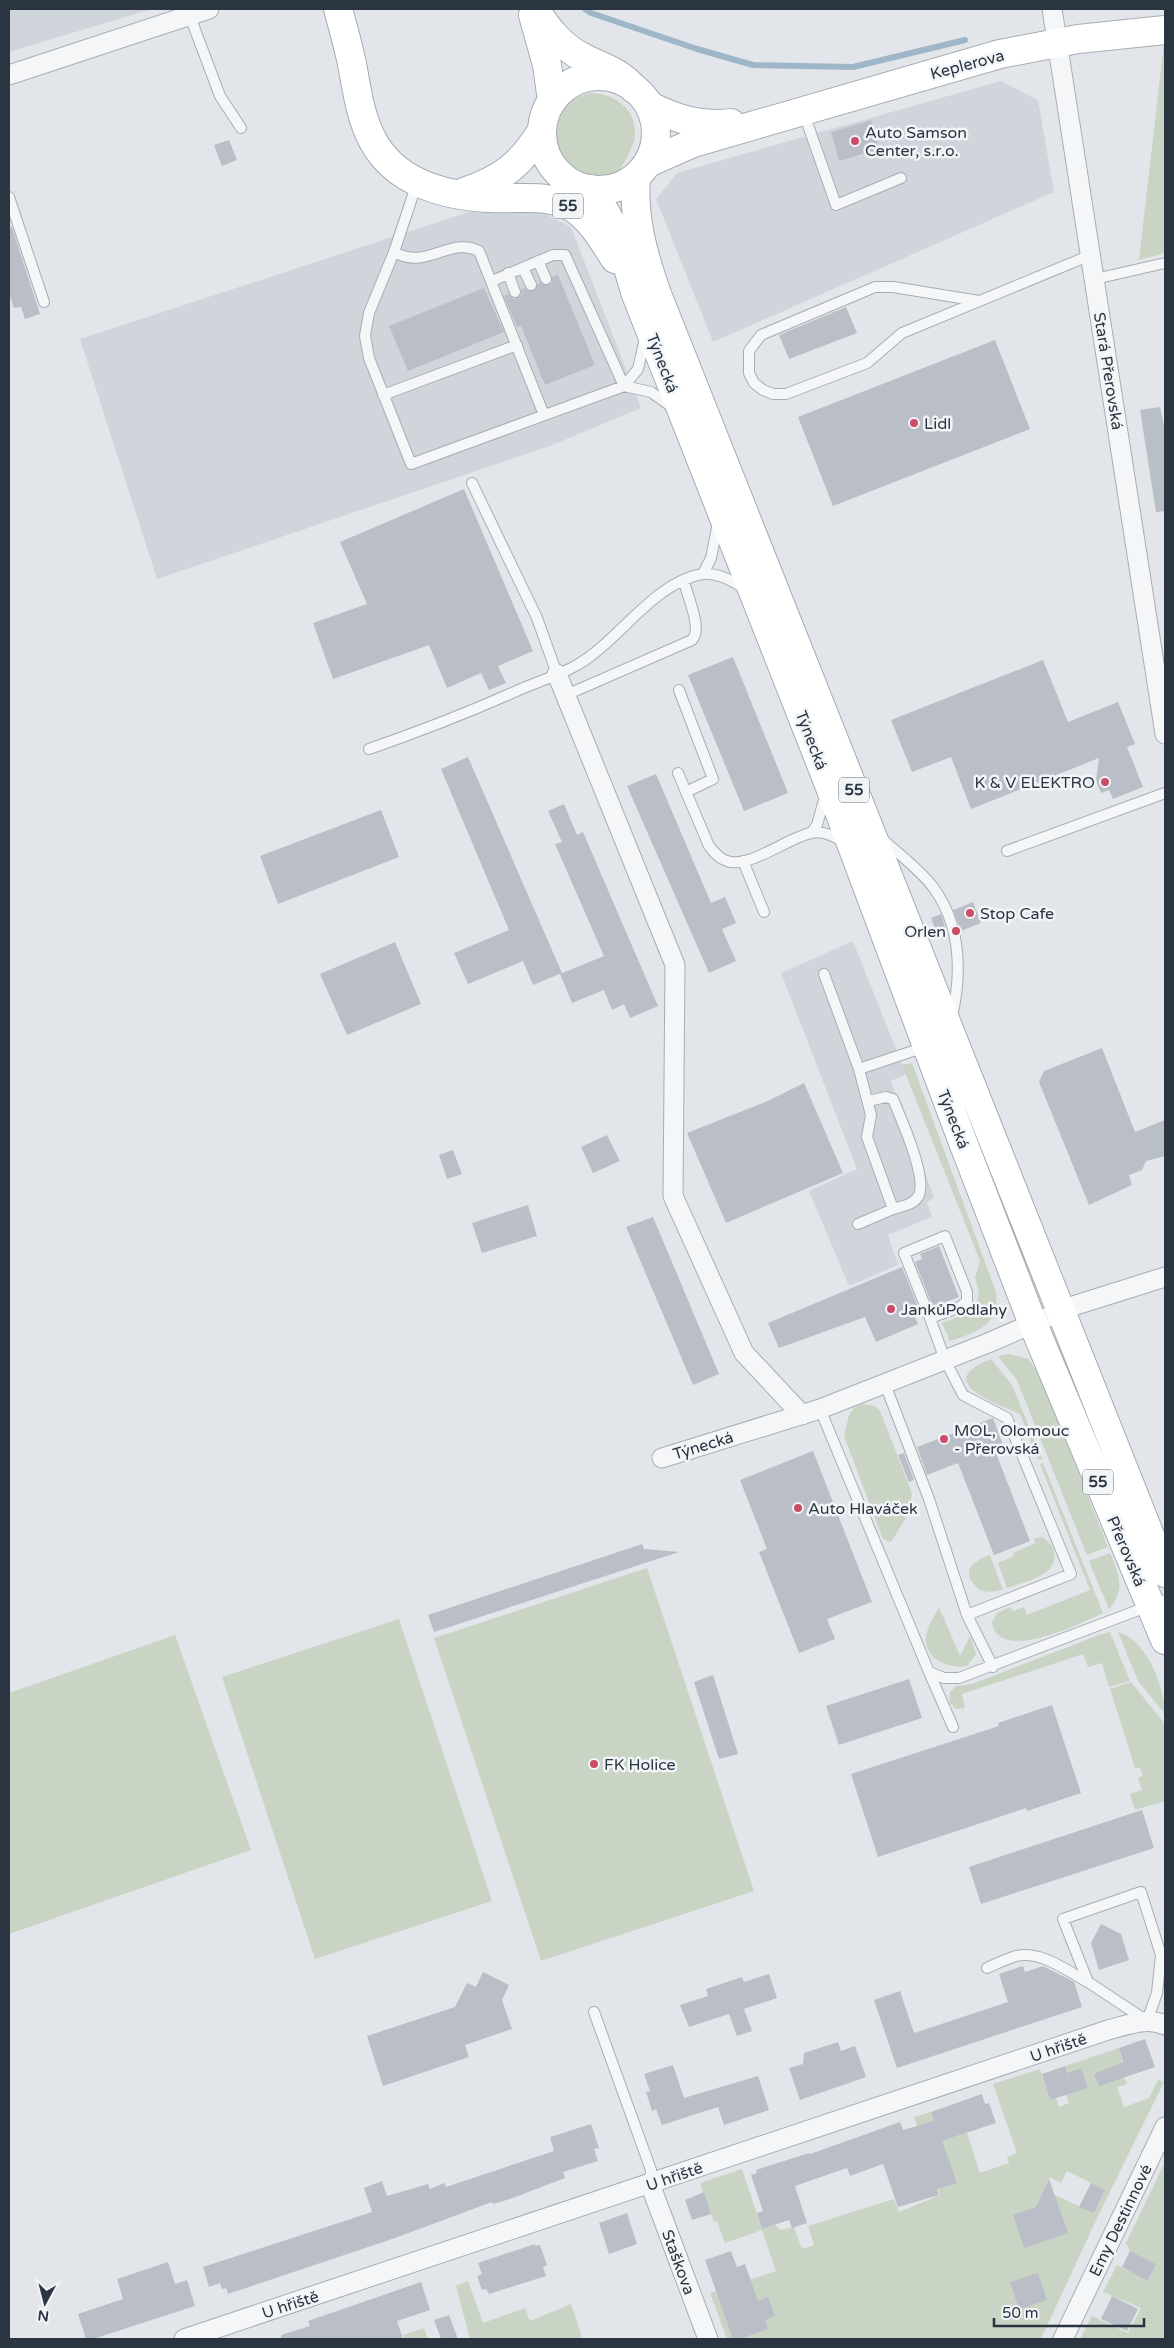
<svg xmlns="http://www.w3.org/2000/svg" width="1174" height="2348" viewBox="0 0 1174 2348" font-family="'Varela Round',sans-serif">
  <rect width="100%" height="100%" fill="#e2e6ea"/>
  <path fill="#d0d5dc" d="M9 9H152L9 52Z
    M1001 81 1038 100 1054 192 713 342 656 199 677 173Z
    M535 209 571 227 641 408 550 446 157 579 80 339 475 210Z
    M853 941 906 1074 891 1081 934 1197 927 1203 932 1217 888 1235 898 1265 849 1286 809 1191 857 1169 781 973Z"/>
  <path fill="#c9d4c4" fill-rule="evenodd" d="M1164 43 1165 253 1139 260Z
    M590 93C619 93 644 116 632 147 628 156 622 165 618 175 557 191 526 109 590 93Z
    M912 1063 996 1292C1000 1325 977 1332 950 1341L942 1323 965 1314 976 1306 979 1290 975 1278 980 1261 902 1065Z
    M1009 1354 1028 1359 1039 1373 1108 1547 1087 1555 1017 1380 998 1356Z
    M991 1359 1012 1385 1042 1459 1038 1460 1020 1414C996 1403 931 1382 991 1359Z
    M862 1404 875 1406 880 1411 912 1493 909 1513 891 1542 883 1539 844 1436 849 1415 854 1408Z
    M1043 1463 1103 1613C1082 1623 999 1664 992 1623L997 1613 1010 1607 1013 1611 1024 1607 1027 1615 1090 1590 1040 1464Z
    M1042 1537C1048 1541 1053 1545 1054 1552 1059 1576 1023 1582 1007 1588L998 1563 1014 1556 1013 1553 1035 1543 1034 1538Z
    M1110 1553C1119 1574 1126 1590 1109 1609L1089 1561Z
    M990 1555 1003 1590 988 1592 980 1590C960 1573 969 1563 990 1555Z
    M647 1568 754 1891 541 1961 434 1638Z
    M939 1607 960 1656 970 1636 976 1654 967 1666C946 1670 920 1656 927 1632 929 1624 935 1615 939 1607Z
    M399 1619 492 1901 315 1959 222 1677Z
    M1110 1632 1130 1681 1109 1687 1102 1663 1088 1667 1083 1654 962 1694 965 1708 956 1709 949 1702 950 1692 956 1686 972 1684 1099 1635Z
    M1118 1632C1146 1639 1165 1687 1165 1714L1138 1681Z
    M175 1635 251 1850 9 1934V1693Z
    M1131 1682 1165 1724V1801L1135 1810 1130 1794 1142 1790 1138 1778 1143 1776 1140 1768H1135L1110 1689Z
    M1119 2048C1123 2060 1121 2074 1127 2084L1117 2087 1124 2107 1149 2098 1158 2080 1164 2082 1098 2216 1041 2339H727L710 2293 776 2271 762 2230 725 2243 717 2221 714 2222 700 2183 742 2169 762 2229 775 2225 781 2230 794 2227 802 2249 814 2245 808 2226 894 2199 899 2212 940 2195 914 2117 931 2112 942 2141 967 2133 980 2173 1009 2163 1007 2157 1017 2153 993 2084 1040 2069 1050 2100 1056 2098 1059 2107 1069 2103 1066 2095 1081 2068 1067 2073 1065 2066ZM1067 2171 1105 2190 1094 2213 1044 2190 1050 2177 1061 2183Z
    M1165 2162V2339H1080L1092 2316 1128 2333 1141 2308 1103 2292 1117 2265 1149 2280 1156 2264 1130 2251 1126 2243Z
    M468 2281 483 2323 525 2308 530 2321 571 2304 582 2337 575 2339H470L456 2286Z
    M424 2328 428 2339H405L403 2335Z"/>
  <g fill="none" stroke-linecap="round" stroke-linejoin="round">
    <path stroke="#9fb6c9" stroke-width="6" d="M585 9 591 13 697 49 753 65 853 67 965 40"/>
  </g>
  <path fill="#babfc7" d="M871 120 879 149 839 161 831 132Z
    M229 140 237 160 222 166 214 145Z
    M12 227 40 314 25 319 21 307 14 308 9 293V228Z
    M558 275 595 365 545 385 521 326 517 327 504 296 509 294 513 299 518 298 522 294 521 289 525 288 528 291H533L540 282 548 285 552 283V277Z
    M484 288 504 332 408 371 389 326Z
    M846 307 857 333 789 359 779 335Z
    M995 340 1030 429 833 506 798 417Z
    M1160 407 1165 430V511L1156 512 1140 410Z
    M464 489 533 651 498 666 506 683 489 690 481 673 447 688 429 645 333 679 313 623 367 604 340 542Z
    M733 657 788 793 744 811 688 675Z
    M1043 660 1068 722 1118 702 1135 744 1127 747 1143 787 1113 799 1109 790 1101 793 1096 781 1099 758 971 809 951 757 912 772 891 720Z
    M468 757 562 973 533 985 523 961 468 984 454 953 509 930 441 769Z
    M656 774 711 903 725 897 736 923 722 929 736 961 709 973 627 786Z
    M564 804 577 835 583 832 658 1006 630 1018 624 1004 612 1010 604 990 572 1003 560 974 604 956 555 844 562 842 548 811Z
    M381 810 399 857 278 904 260 856Z
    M973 902 981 923 961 931 953 910Z
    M941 914 948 936 939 939 931 918Z
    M395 942 421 1004 347 1035 320 974Z
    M1102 1048 1135 1132 1165 1120V1156L1146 1161 1142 1170 1129 1175 1132 1185 1089 1205 1039 1082 1044 1071Z
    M804 1083 843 1173 726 1223 687 1133 770 1100Z
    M607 1135 620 1161 593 1173 581 1147Z
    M453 1150 462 1174 447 1179 439 1155Z
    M528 1205 537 1236 482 1253 472 1223Z
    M653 1217 719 1374 693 1385 626 1227Z
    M939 1246 959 1297 933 1307 915 1262 922 1259 920 1254Z
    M902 1267 920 1312 914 1315 918 1324 876 1342 865 1317 779 1348 768 1323Z
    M993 1418 1003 1445 994 1448 1030 1541 994 1555 958 1463 927 1475 917 1447Z
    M813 1451 872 1602 827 1619 835 1639 799 1653 759 1552 767 1549 740 1480Z
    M904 1453 914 1480 909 1482 898 1455Z
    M642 1544 644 1549 679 1552 434 1632 428 1615Z
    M713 1675 738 1754 719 1759 694 1682Z
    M909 1679 922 1718 839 1745 826 1706Z
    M1052 1705 1081 1793 1027 1811 1026 1808 878 1857 851 1774 999 1726 998 1723Z
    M1142 1810 1154 1848 981 1904 969 1867Z
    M1101 1924 1121 1934 1129 1960 1099 1970 1091 1943Z
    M1023 1966 1025 1972 1043 1966 1074 1982 1082 2007 897 2068 874 2000 900 1991 914 2033 1008 2002 999 1974Z
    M483 1972 509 1985 502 2000 512 2029 465 2045 469 2057 383 2086 367 2036 455 2007 467 1983 476 1987Z
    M769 1974 777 1998 744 2009 752 2031 737 2036 729 2014 689 2027 680 2005 708 1996 706 1989 742 1977 744 1982Z
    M1145 2039 1155 2067 1099 2086 1094 2074 1123 2062 1119 2048Z
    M838 2042 841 2051 855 2046 866 2077 800 2100 789 2068 803 2064 804 2053Z
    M673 2065 684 2098 758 2076 769 2110 724 2125 718 2107 662 2125 656 2109 652 2111 646 2092 650 2091 644 2074Z
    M1065 2066 1067 2073 1081 2068 1088 2088 1050 2100 1042 2074Z
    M982 2094 985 2104 989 2103 996 2123 942 2141 957 2183 937 2189 939 2195 898 2207 883 2164 850 2176 847 2168 795 2186 807 2223 792 2228 789 2220 762 2229 757 2213 763 2211 751 2175 757 2173 756 2170 809 2153 810 2154 900 2122 903 2130 934 2121 931 2112Z
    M591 2124 599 2148 594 2149 598 2161 563 2172 565 2178 510 2199 493 2204 492 2202 395 2238 228 2294 226 2288 222 2289 220 2283 209 2287 203 2267 372 2212 364 2188 382 2181 387 2196 428 2184 430 2189 444 2183 446 2187 554 2151 550 2137Z
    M1049 2179 1068 2233 1024 2248 1013 2215 1036 2207Z
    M1091 2183 1105 2190 1094 2213 1079 2207Z
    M704 2192 711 2214 692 2220 685 2200Z
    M627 2213 637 2244 609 2254 599 2223Z
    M535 2244V2246L540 2245 547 2265 543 2267 546 2276 489 2294 486 2289 482 2290 477 2276 482 2274 478 2263Z
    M731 2251 737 2267 745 2264 758 2301 768 2297 775 2316 765 2320 768 2329 739 2339H733L705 2260Z
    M1130 2251 1156 2264 1148 2281 1122 2267Z
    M168 2262 175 2284 187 2280 195 2306 93 2339H86L78 2314 123 2299 117 2279Z
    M1038 2273 1047 2300 1019 2309 1010 2282Z
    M421 2282 430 2310 397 2321 403 2339H281V2335L310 2326 308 2321Z
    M1112 2296 1138 2309 1127 2331 1101 2319Z
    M449 2315 458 2339H441L434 2320Z"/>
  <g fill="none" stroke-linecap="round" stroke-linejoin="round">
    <defs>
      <path id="lane" d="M188 11 220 96 241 128
        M803 111 836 205 901 178
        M417 183 394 252 369 313 365 336 369 358 411 464 624 386 638 369 645 338
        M9 197 44 302
        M394 252C427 271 449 236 479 251L544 415
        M538 261 546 279
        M523 268 531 285
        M508 273 515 292
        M1095 279 1165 263
        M492 281 553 255H565L624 386
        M979 301 893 287H875L761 335 749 351V373L754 383 763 390 773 394H786L867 363 902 333 1091 255
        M624 386 651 392 672 407
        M383 395 517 345
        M472 483 537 618 557 674
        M703 574 711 558 718 523
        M679 690 713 779 686 792
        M566 695 692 640C703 629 687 596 684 581
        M369 749C421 731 470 712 521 689 539 681 560 675 577 665 619 641 653 583 702 574 717 572 733 581 745 589
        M678 773 709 846C714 852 719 859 727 861 749 869 789 837 811 833 822 830 836 837 845 843
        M812 832 817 825 825 796
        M882 839C899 854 919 869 933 887 961 925 962 972 952 1017
        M1007 851 1165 793
        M743 861 764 912
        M824 974 859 1069
        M868 1101 886 1097 893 1099C901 1119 927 1176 919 1195 914 1205 902 1206 893 1209L867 1137 871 1115 859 1069 925 1047
        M858 1224 893 1209
        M930 1318 904 1253 945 1236 967 1292V1301L960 1307 930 1318 945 1360 963 1395 1007 1418 1071 1574 967 1615
        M885 1384 929 1499 967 1615 993 1667
        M820 1409 929 1672 944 1678H959L1165 1600
        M929 1672 953 1727
        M1141 1892 1161 1955 1157 1993 1147 2021 1088 1982 1063 1919Z
        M987 1968C996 1964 1006 1959 1016 1956 1041 1950 1067 1971 1088 1982
        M594 2012 651 2170 650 2184"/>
      <path id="street" d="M1052 9 1165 734
        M9 75 209 9
        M557 674 675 965 673 1196 744 1353 802 1415
        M662 1458 820 1409 988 1343 1076 1305 1165 1277
        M650 2184 708 2339
        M184 2339 1108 2030C1127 2025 1146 2017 1165 2025
        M1063 2339 1165 2127"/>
      <path id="secondary" d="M535 9C548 30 562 47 584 58 603 68 620 71 634 89
        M533 15 547 65 552 101
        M650 106C676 119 701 127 731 123
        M648 163 693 143 1000 54 1078 39 1165 30"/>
      <path id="primary" d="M338 9C343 27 348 45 352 64 357 90 360 117 373 141 396 183 445 196 490 198 520 200 547 192 575 209 592 221 604 242 615 259
        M542 133a57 57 0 1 1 114 0a57 57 0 1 1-114 0Z
        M636 177C633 219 643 254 657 294L1165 1573
        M590 189C616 223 624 253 635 292L828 782 964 1145 1033 1324 1165 1640
        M464 192C502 179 521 165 542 130"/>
    </defs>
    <use href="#lane" stroke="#a7adb4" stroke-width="12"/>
    <use href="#street" stroke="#a7adb4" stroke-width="21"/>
    <use href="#secondary" stroke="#a7adb4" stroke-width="30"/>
    <use href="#primary" stroke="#a2abb5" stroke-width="30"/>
    <use href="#lane" stroke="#f5f6f8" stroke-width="10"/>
    <use href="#street" stroke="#f5f6f8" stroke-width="19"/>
    <use href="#secondary" stroke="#fff" stroke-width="28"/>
    <use href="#primary" stroke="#fff" stroke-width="28"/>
  </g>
  <g fill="#ca4d67" stroke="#f2f5f7" stroke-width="2">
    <circle cx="855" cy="141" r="5"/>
    <circle cx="914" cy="423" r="5"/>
    <circle cx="1105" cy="782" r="5"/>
    <circle cx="970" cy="913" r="5"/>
    <circle cx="956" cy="931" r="5"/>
    <circle cx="891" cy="1309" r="5"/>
    <circle cx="944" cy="1439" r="5"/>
    <circle cx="798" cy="1508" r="5"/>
    <circle cx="594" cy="1764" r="5"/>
  </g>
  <g text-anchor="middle" stroke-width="5" stroke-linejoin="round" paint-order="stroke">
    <g fill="#f2f5f7" stroke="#676f78" stroke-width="1">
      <rect x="553" y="193.5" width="30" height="25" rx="4"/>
      <rect x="839" y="777.5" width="30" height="25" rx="4"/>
      <rect x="1083" y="1469.5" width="30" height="25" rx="4"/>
    </g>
    <g font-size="15" font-weight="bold" fill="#2b3542">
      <text x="568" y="211">55</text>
      <text x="854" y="795">55</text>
      <text x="1098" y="1487">55</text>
    </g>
    <g font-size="16" fill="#2b3542" stroke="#f2f5f7">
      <text transform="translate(967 64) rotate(-15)" y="6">Keplerova</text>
      <text transform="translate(663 363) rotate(69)" y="6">Týnecká</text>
      <text transform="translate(1109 371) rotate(81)" y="6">Stará Přerovská</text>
      <text transform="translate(812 740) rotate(69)" y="6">Týnecká</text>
      <text transform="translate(954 1119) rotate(69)" y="6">Týnecká</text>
      <text transform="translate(703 1445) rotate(-17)" y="6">Týnecká</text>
      <text transform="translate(1127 1551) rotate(67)" y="6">Přerovská</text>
      <text transform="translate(1058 2047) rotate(-19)" y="6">U hřiště</text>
      <text transform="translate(674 2176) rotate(-19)" y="6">U hřiště</text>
      <text transform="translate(1120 2220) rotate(-64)" y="6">Emy Destinnové</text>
      <text transform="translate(679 2262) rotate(70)" y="6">Staškova</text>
      <text transform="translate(290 2304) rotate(-18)" y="6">U hřiště</text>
    </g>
    <g font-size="16" fill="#2b3542" stroke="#f2f5f7" text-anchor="start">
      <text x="865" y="138">Auto Samson<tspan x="865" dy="18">Center, s.r.o.</tspan></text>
      <text x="924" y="429">Lidl</text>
      <text x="1095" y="788" text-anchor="end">K &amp; V ELEKTRO</text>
      <text x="980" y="919">Stop Cafe</text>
      <text x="946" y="937" text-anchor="end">Orlen</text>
      <text x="901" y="1315">JankůPodlahy</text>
      <text x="954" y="1436">MOL, Olomouc<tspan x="954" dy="18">- Přerovská</tspan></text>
      <text x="808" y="1514">Auto Hlaváček</text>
      <text x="604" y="1770">FK Holice</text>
    </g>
  </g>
  <rect width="1174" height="2348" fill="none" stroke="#2b3542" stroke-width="20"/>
  <g transform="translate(45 2303) rotate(187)" stroke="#f2f5f7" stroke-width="4" paint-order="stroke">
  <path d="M0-4L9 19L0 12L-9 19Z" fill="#2b3542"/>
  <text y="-8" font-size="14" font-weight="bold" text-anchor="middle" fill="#2b3542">N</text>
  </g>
  <path d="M994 2318v8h150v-8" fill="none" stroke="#2b3542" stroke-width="2.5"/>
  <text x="1002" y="2318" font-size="15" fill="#2b3542" stroke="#f2f5f7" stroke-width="4" paint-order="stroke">50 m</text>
</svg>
